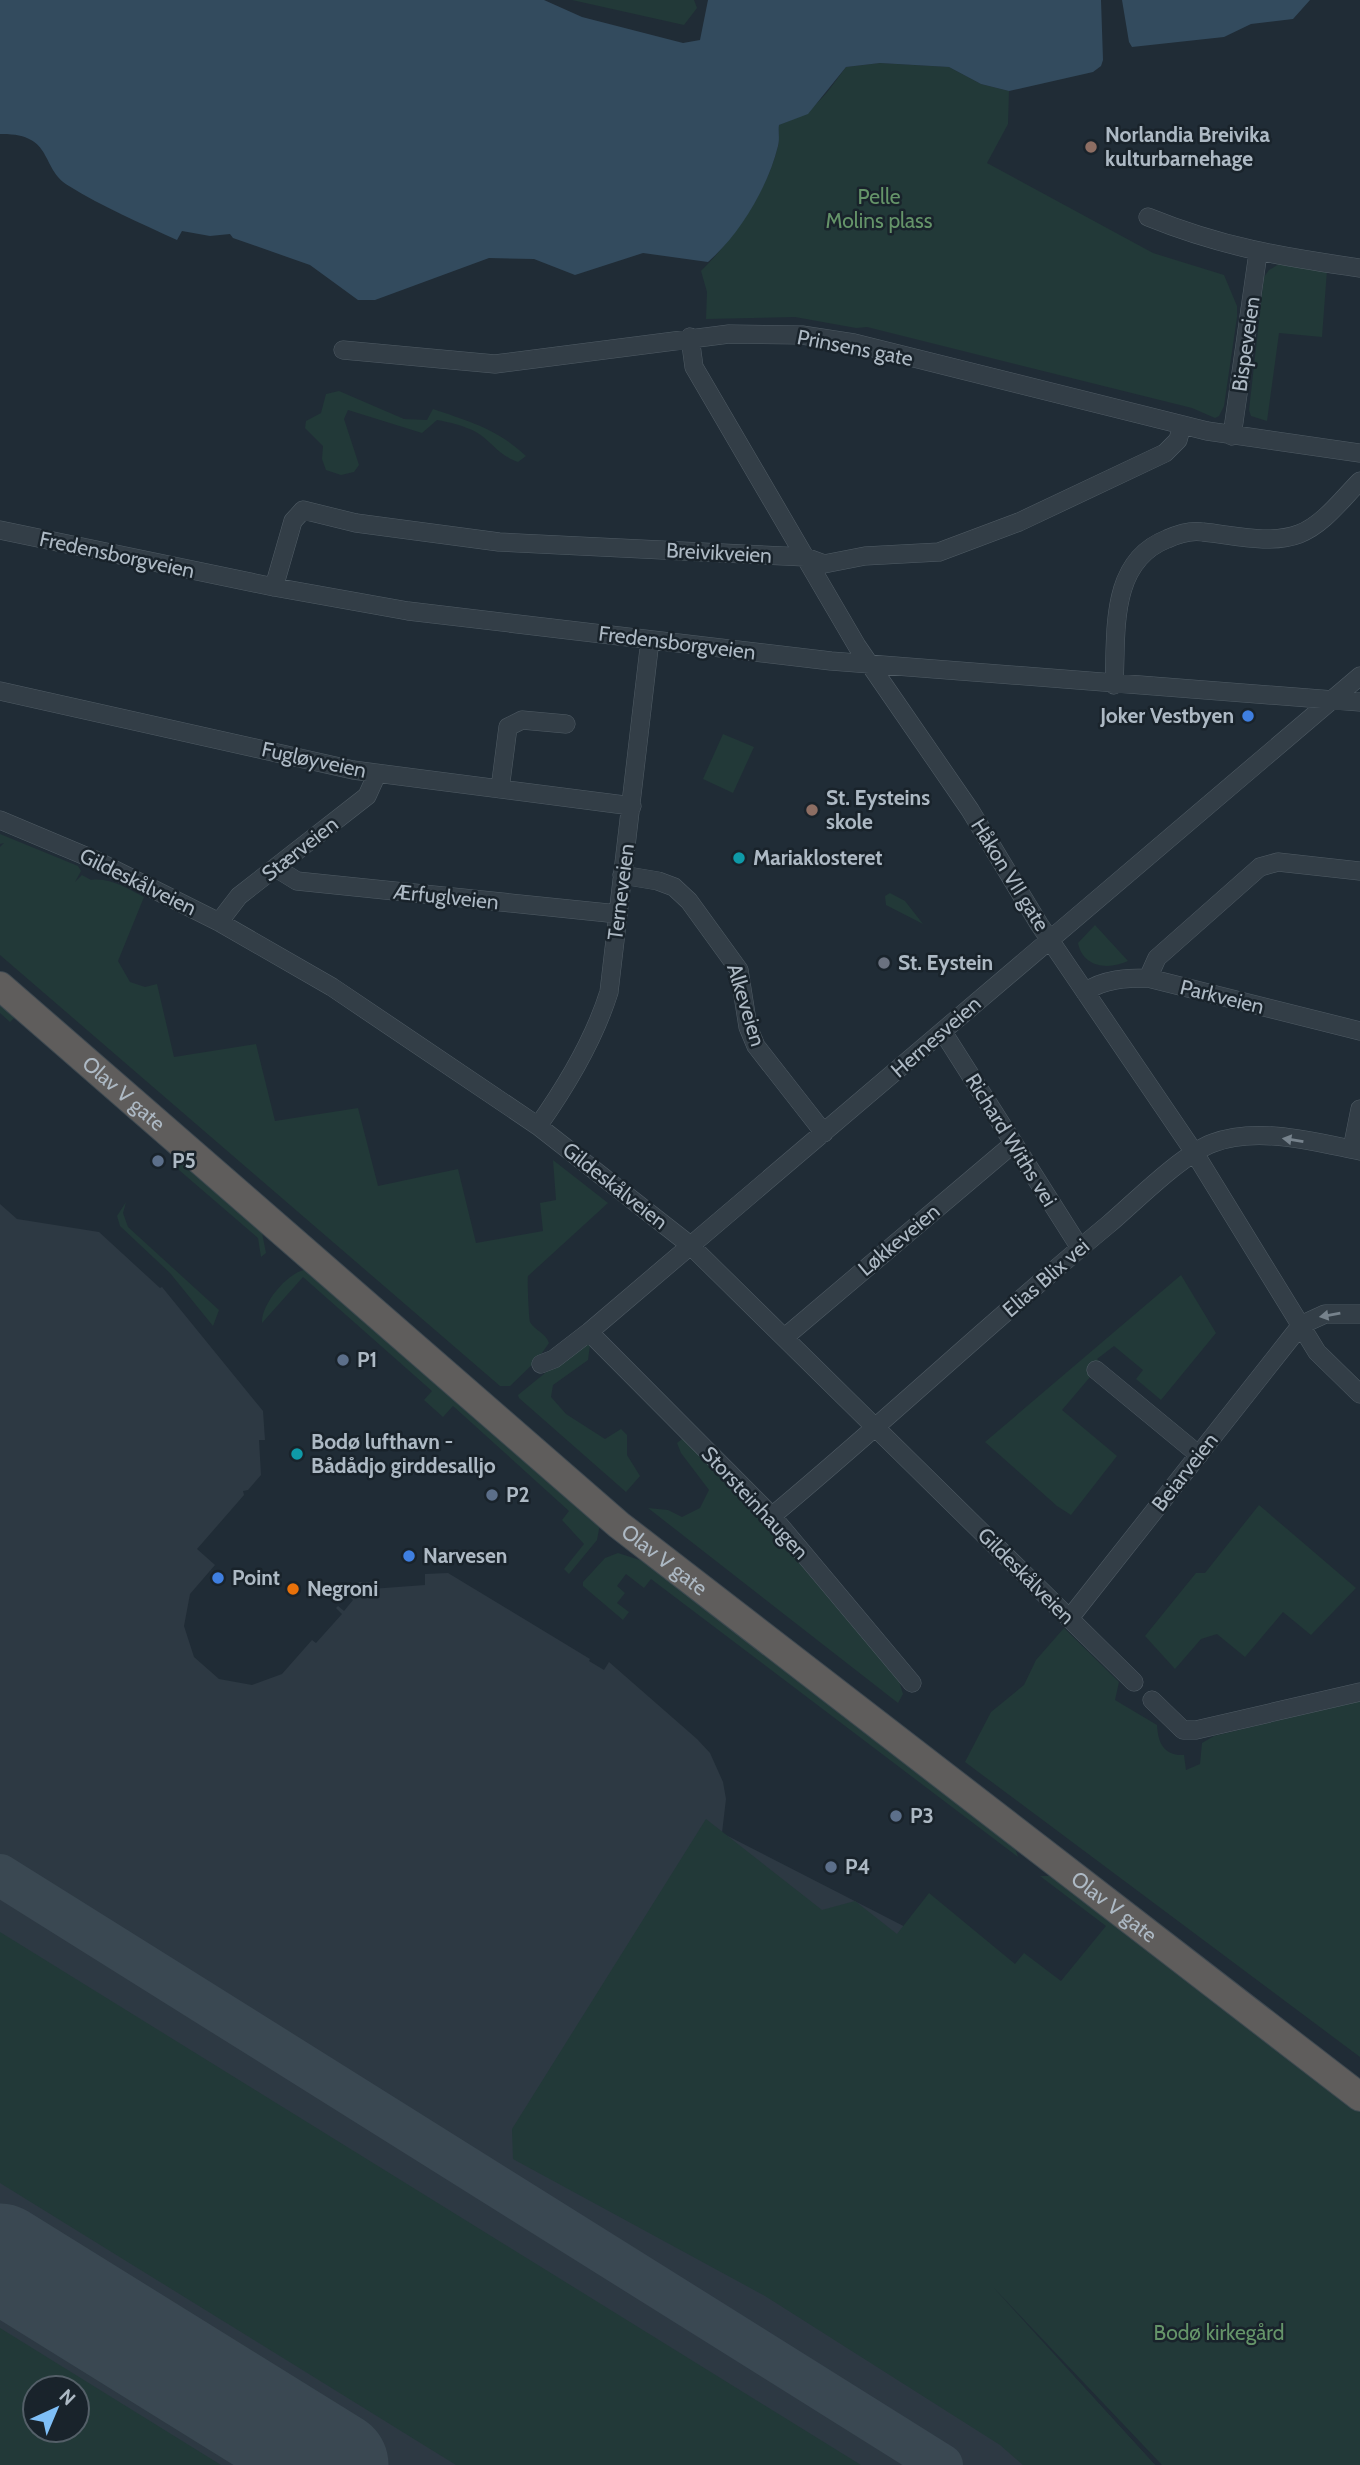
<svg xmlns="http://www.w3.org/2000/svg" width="1360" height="2465" viewBox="0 0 1360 2465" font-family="Cabin,sans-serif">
  <rect width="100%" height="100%" fill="#202c36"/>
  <path fill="#2d3943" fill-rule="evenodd" d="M0 1204 17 1219 99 1232 160 1288 162 1287 263 1411 265 1440H259L261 1475 248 1490 243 1491 244 1495 197 1549 215 1565 190 1594 184 1626 194 1657 219 1679 252 1685 282 1674 312 1640 316 1643 342 1614 336 1608 338 1606 344 1611 353 1600 348 1595 359 1582H370L371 1589 425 1585V1574L448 1573 590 1659 589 1661 604 1670 609 1662 697 1739 710 1753 723 1782 726 1799 722 1833 1040 1996 953 2245 1155 2465H0ZM35 2388H77V2430H35Z"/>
  <path fill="#223938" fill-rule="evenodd" d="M572 0H694L697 8 684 25Z
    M880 63 949 67 981 84 1009 91 1008 124 987 163 1153 253 1224 275 1237 306V317L1224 406 1219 416 1215 418 1192 408 867 327 856 328 795 317 706 319 707 292 701 271C734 238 767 192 778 146 780 138 778 131 779 125 817 110 823 98 846 67Z
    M1279 264 1327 270 1322 337 1279 333 1267 421 1251 416 1249 410 1264 277 1269 270Z
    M339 391 404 419 427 420 433 409C471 422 497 429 526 456L518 462C496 454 493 442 476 432 465 426 449 422 437 420L422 433 348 410 344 419 359 465 354 472 341 475 326 470 322 459 323 446 305 428 306 421 321 413 326 394Z
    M723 734 754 747 733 793 703 779Z
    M0 834 78 866 81 871 75 882 82 875 91 880C110 877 128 889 144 897L118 961 130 982 145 987 157 984 174 1057 256 1044 275 1121 358 1108 378 1186 458 1169 476 1243 543 1231 540 1203 556 1200 553 1160 608 1203 528 1276C527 1280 529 1319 530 1322 535 1331 545 1332 549 1343L537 1360 510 1386H500L0 955V847L4 843 0 844Z
    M890 893 905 901 923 924 886 905 885 896Z
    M1095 925 1128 961C1109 970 1083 968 1078 943Z
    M0 995 250 1220 262 1233 266 1253 261 1257 258 1238 172 1164 177 1158 15 1017 10 1022 0 1013Z
    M126 1202 123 1213 128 1227 219 1310 213 1326 170 1273 120 1226 117 1216Z
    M304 1270 311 1271 600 1524 597 1540 569 1574 564 1569 584 1544 562 1520 569 1511 453 1406 443 1417 424 1400 432 1391 303 1277 262 1323C261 1305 286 1274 304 1270Z
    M1181 1275 1216 1333 1161 1400 1136 1379 1143 1370 1114 1346 1097 1359 1102 1363 1062 1410 1117 1456 1071 1515 1057 1506 985 1442Z
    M582 1343 590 1345 588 1360 553 1385 551 1397 566 1414 605 1439 621 1429 627 1435V1455L640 1476 626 1492 519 1398 518 1395Z
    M682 1439 688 1440 772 1531 899 1681 903 1694 898 1703 648 1508 668 1510 682 1517 700 1508 709 1490 681 1453 677 1443Z
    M1259 1505 1356 1588 1311 1635 1283 1612 1245 1657 1217 1634 1201 1639 1175 1669 1145 1636 1196 1573H1205Z
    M618 1553 646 1562 1014 1845 1018 1857 651 1579 644 1588 626 1574 617 1586 625 1593 617 1603 629 1612 623 1620 583 1586V1582L605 1558Z
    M1064 1628 1119 1682 1115 1700 1157 1725C1158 1743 1164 1756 1184 1755L1186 1770 1200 1764 1202 1743 1214 1736 1360 1701V2057L965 1762 991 1712 1024 1685 1036 1660Z
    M706 1819 822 1910 855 1901 897 1934 929 1893 1015 1964 1024 1953 1061 1981 1106 1926 1040 1876H1054L1360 2109V2465H1162L994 2288 1155 2465H1023L1000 2445 765 2296 513 2159 512 2129Z
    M0 1932 861 2465H456L0 2183Z
    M0 2328 221 2465H0ZM35 2388H77V2430H35Z"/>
  <path fill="#334b5e" d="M0 0H544L582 17 683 43 700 40 708 0H1101L1103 60 1101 66 1093 72 1009 91 981 84 949 67 880 63 846 67 808 114 779 125C778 132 780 138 778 146 768 187 740 234 708 262L643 253 575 275 534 259 489 258 375 300H358L310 265 233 238 230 234 210 236 182 231 177 240C140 223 103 207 69 186 39 168 55 133 0 134Z
    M1122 0H1310L1293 19 1251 24 1224 37 1132 47 1129 42Z"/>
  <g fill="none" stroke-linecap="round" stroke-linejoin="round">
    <path stroke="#3a4852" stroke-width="42" d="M0 1875 942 2465"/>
    <path stroke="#3a4852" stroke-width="107" d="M0 2257 335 2465"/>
    <defs>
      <path id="minor" d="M1148 217C1222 247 1282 257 1360 268
        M690 337 694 367 857 646 970 810 1039 924 1194 1152 1317 1352 1360 1394
        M343 350 495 364 729 334 802 335 854 343 1207 431 1360 453
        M1232 436 1258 253
        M0 530 274 587 408 611 831 661 1360 702
        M274 587 293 521 303 510 356 523 499 542 805 557 824 564 865 556 939 552 1019 522 1165 453 1178 440 1182 425
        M1114 685C1117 634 1108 562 1167 539 1178 534 1191 530 1203 532 1233 535 1270 545 1299 534 1323 525 1342 499 1360 481
        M0 691 353 770 632 806
        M500 789 508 727 522 720 566 724
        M0 820 95 860 219 922 332 987 538 1126 690 1245 1134 1682
        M276 868 297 881 618 914
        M622 875 658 881 674 887 689 901 739 970 748 1027 756 1046 824 1133
        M219 922 239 896 367 796 377 774
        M1148 978 1157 958 1260 867 1278 862 1360 871
        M1085 992C1103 979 1127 978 1148 978L1360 1031
        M943 1032 1080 1248
        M538 1126C567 1085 594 1040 609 992L650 640
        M1352 1149 1360 1109
        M589 1332 772 1516 912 1683
        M785 1337 1013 1144
        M541 1364 554 1359 589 1332 1360 676
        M1096 1370 1199 1455
        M772 1516C886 1421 994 1319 1109 1224 1136 1201 1181 1155 1213 1143 1258 1126 1315 1142 1360 1151
        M1069 1619 1301 1325 1325 1314H1360
        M1152 1700 1183 1730H1196L1360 1692"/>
      <g id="trunk">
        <path id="s1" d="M0 986 619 1525 1360 2097"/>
      </g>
    </defs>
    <use href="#minor" stroke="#505c65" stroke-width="19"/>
    <use href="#trunk" stroke="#3e4951" stroke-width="30"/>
    <use href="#minor" stroke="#333e47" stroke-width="18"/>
    <use href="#trunk" stroke="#5f5d5c" stroke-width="28"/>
  </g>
  <defs><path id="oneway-solid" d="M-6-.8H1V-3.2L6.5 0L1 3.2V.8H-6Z" transform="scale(1.75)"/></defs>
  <g fill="#76828c">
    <use href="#oneway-solid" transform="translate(1293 1140) rotate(-171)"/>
    <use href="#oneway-solid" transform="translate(1330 1315) rotate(170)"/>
  </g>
  <g fill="#8d6e63" stroke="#19232b" stroke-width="2.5">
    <circle cx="1091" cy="147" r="7"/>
    <circle cx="812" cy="810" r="7"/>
  </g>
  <g fill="#3f7fe0" stroke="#19232b" stroke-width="2.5">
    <circle cx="1248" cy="716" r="7"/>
    <circle cx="409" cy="1556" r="7"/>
    <circle cx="218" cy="1578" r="7"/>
  </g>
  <g fill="#0f9aa8" stroke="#19232b" stroke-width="2.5">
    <circle cx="739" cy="858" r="7"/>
    <circle cx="297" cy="1454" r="7"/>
  </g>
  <circle fill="#6b7280" stroke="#19232b" stroke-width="2.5" cx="884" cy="963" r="7"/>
  <g fill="#5c6f8a" stroke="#19232b" stroke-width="2.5">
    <circle cx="158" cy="1161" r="7"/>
    <circle cx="343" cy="1360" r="7"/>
    <circle cx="492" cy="1495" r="7"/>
    <circle cx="896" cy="1816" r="7"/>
    <circle cx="831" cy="1867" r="7"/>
  </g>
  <circle fill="#e8710a" stroke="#19232b" stroke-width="2.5" cx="293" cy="1589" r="7"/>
  <g text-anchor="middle" stroke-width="5" stroke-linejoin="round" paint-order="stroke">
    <g font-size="21" font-weight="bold" fill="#adb9c4" stroke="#19232b" text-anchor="start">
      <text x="1105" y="142">Norlandia Breivika<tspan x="1105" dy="24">kulturbarnehage</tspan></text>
      <text x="1234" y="723" text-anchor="end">Joker Vestbyen</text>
      <text x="826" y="805">St. Eysteins<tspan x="826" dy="24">skole</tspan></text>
      <text x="753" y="865">Mariaklosteret</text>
      <text x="898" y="970">St. Eystein</text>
      <text x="172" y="1168">P5</text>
      <text x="357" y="1367">P1</text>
      <text x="311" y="1449">Bodø lufthavn -<tspan x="311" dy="24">Bådådjo girddesalljo</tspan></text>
      <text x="506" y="1502">P2</text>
      <text x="423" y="1563">Narvesen</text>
      <text x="232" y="1585">Point</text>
      <text x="307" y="1596">Negroni</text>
      <text x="910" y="1823">P3</text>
      <text x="845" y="1874">P4</text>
    </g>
    <g font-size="21" fill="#659469" stroke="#19232b">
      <text x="879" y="204">Pelle<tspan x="879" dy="24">Molins plass</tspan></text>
      <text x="1219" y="2340">Bodø kirkegård</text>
    </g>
    <g font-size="21" fill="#adb9c4" stroke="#19232b">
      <text transform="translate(1246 344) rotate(-82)" y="7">Bispeveien</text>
      <text transform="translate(855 348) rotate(11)" y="7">Prinsens gate</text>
      <text transform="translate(719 553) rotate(3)" y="7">Breivikveien</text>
      <text transform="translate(117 555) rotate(12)" y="7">Fredensborgveien</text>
      <text transform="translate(677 643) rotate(7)" y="7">Fredensborgveien</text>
      <text transform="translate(314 760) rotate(12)" y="7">Fugløyveien</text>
      <text transform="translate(300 849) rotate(-38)" y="7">Stærveien</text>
      <text transform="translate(1010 875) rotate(58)" y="7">Håkon VII gate</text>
      <text transform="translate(138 882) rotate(26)" y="7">Gildeskålveien</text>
      <text transform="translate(621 892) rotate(-83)" y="7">Terneveien</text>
      <text transform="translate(446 897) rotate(6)" y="7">Ærfuglveien</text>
      <text transform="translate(1222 997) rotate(14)" y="7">Parkveien</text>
      <text transform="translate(746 1005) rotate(73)" y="7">Alkeveien</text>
      <text transform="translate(936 1037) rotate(-41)" y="7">Hernesveien</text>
      <text dy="7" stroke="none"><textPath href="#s1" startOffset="164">Olav V gate</textPath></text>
      <text transform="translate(1011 1140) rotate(58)" y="7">Richard Withs vei</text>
      <text transform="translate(615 1186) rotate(38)" y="7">Gildeskålveien</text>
      <text transform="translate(899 1240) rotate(-40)" y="7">Løkkeveien</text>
      <text transform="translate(1046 1278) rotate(-41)" y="7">Elias Blix vei</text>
      <text transform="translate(1185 1472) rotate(-52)" y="7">Beiarveien</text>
      <text transform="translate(755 1503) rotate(47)" y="7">Storsteinhaugen</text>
      <text dy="7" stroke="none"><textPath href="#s1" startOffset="878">Olav V gate</textPath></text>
      <text transform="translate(1026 1576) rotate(45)" y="7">Gildeskålveien</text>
      <text dy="7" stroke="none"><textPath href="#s1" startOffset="1446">Olav V gate</textPath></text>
    </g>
  </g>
  <g transform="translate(56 2409) rotate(44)"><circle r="33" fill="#19232b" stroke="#545f68" stroke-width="2"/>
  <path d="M0-5L12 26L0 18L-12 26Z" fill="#7fbff7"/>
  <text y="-10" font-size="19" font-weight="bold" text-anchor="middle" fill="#adb9c4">N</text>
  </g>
</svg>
